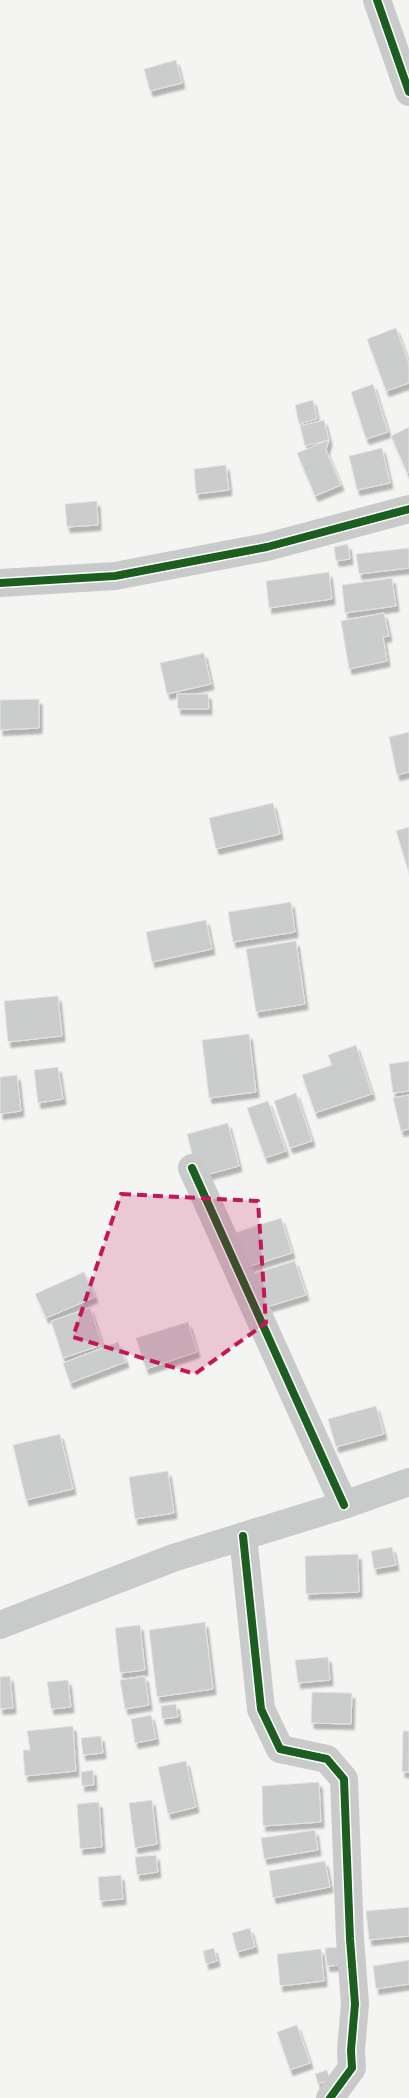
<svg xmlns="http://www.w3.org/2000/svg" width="409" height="2098" viewBox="0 0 409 2098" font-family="'Space Grotesk',sans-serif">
  <defs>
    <filter id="shadow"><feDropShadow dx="3" dy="5.5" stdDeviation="1" flood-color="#0004"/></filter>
  </defs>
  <rect width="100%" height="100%" fill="#f4f4f3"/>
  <path fill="#cbcdcd" stroke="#e4e4e2" filter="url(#shadow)" d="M176 60 182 83 150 91 144 69Z
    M396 328 409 364V383L386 391 367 339Z
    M373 384 388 432 366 439 351 392Z
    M313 400 317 419 299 424 295 405Z
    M324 420 329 440 305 446 300 426Z
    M409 427V472L407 473 391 436Z
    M329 440 326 450 341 485 315 496 297 453Z
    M382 448 390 483 357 490 349 456Z
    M226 465 229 490 196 494 194 469Z
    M97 501 98 525 67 527 65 504Z
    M348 544 350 559 336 561 334 547Z
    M409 548V568L359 574 356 554Z
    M329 572 332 599 269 608 266 581Z
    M392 578 396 606 345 613 342 585Z
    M384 613 389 636 383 637 387 661 349 669 341 621Z
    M204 653 211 684 167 694 160 663Z
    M177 694H208L209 709H178Z
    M39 699V728L0 730V700Z
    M409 732V772L397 775 389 737Z
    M273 803 280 834 216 849 209 818Z
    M409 827V870H408L396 831Z
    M291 902 295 932 233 942 228 912Z
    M206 920 212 949 152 962 146 932Z
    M296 941 305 1004 256 1012 246 949Z
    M58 996 62 1036 8 1042 4 1001Z
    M249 1034 256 1092 209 1098 202 1040Z
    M356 1045 372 1094 315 1113 302 1075 332 1065 328 1055Z
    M409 1061V1091L393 1093 389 1064Z
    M58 1067 63 1099 38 1103 34 1070Z
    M17 1075 21 1111 0 1114V1077Z
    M296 1093 312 1141 290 1148 274 1101Z
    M409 1095V1129L401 1131 393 1098Z
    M268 1101 286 1151 265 1158 247 1108Z
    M228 1123 239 1166 198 1177 187 1134Z
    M281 1218 292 1253 244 1268 234 1233Z
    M295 1261 306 1295 260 1309 249 1275Z
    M84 1272 95 1297 46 1318 35 1294Z
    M90 1308 102 1345 63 1358 51 1321Z
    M188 1322 197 1352 146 1369 136 1338Z
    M118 1342 126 1362 70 1383 63 1363Z
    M376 1406 384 1434 336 1447 328 1419Z
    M60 1434 73 1489 26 1500 13 1445Z
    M168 1471 174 1513 135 1519 129 1477Z
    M392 1547 396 1565 374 1569 371 1551Z
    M358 1554 359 1592 306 1594 305 1556Z
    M205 1622 213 1689 157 1697 149 1630Z
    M140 1625 145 1670 120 1673 115 1628Z
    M328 1657 330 1680 298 1683 295 1660Z
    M10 1676 13 1708 0 1709V1677Z
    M145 1676 149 1705 125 1709 120 1680Z
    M68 1680 71 1707 51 1709 47 1682Z
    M312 1692 352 1693 351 1724 311 1723Z
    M176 1704 178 1717 162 1719 161 1706Z
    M151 1715 156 1739 135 1743 131 1719Z
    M73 1726 76 1771 25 1776 23 1750H30L27 1731Z
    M403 1731H409V1772H402Z
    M101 1736 103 1753 83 1755 81 1738Z
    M186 1761 196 1807 168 1814 158 1767Z
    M93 1770 94 1785 82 1786 81 1772Z
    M319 1782 321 1822 263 1826 262 1786Z
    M152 1800 157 1844 135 1848 129 1803Z
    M99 1802 102 1847 80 1849 77 1804Z
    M315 1830 318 1850 264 1859 261 1838Z
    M156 1855 158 1872 137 1875 135 1857Z
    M325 1861 330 1887 273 1898 269 1871Z
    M121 1875 123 1899 100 1901 98 1877Z
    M409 1907V1936L369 1940 366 1911Z
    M250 1928 255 1947 237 1952 232 1933Z
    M340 1947 342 1965 327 1966 325 1948Z
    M214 1948 217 1961 206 1964 203 1951Z
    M321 1949 324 1981 280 1986 277 1954Z
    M409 1960V1984L376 1989 373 1966Z
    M297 2025 310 2063 290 2070 277 2032Z
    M327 2070 330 2080 318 2084 315 2074Z"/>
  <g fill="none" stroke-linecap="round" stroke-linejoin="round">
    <path stroke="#c9caca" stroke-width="28" d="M377 0 409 92
      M0 583 115 576 267 547 409 509
      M192 1168 344 1505
      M243 1536 261 1709 280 1749 327 1759 344 1779 350 1939 355 2004 351 2050 352 2068 330 2098
      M0 1625 173 1558 344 1505 409 1482"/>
    <defs>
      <path id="cycleway" d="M377 0 409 92
        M0 583 115 576 267 547 409 509
        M192 1168 344 1505
        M243 1536 261 1709 280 1749 327 1759 344 1779 350 1939 355 2004 351 2050 352 2068 330 2098"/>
    </defs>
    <use href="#cycleway" stroke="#fff" stroke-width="11"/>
    <use href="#cycleway" stroke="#1b5e20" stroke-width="8"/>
  </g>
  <path fill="#c2185b" fill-opacity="0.2" stroke="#c2185b" stroke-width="4" stroke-dasharray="10 6" stroke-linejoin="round" d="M121 1194 258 1201 266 1323 195 1374 73 1337Z"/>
</svg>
